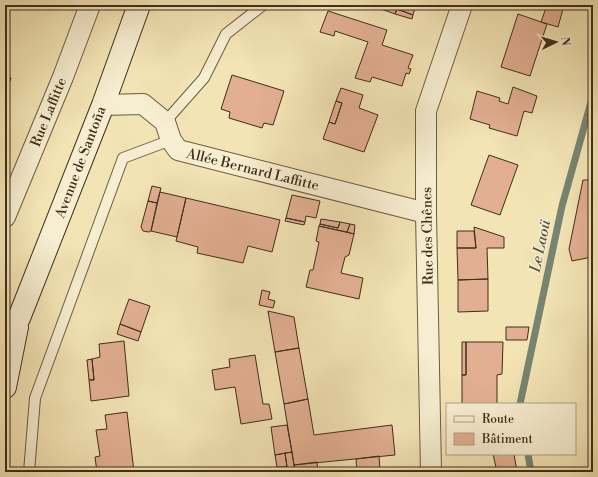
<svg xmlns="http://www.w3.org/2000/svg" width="598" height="477" viewBox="0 0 598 477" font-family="'Libre Bodoni',serif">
  <rect width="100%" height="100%" fill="#f3e4b6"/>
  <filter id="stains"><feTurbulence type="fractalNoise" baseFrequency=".005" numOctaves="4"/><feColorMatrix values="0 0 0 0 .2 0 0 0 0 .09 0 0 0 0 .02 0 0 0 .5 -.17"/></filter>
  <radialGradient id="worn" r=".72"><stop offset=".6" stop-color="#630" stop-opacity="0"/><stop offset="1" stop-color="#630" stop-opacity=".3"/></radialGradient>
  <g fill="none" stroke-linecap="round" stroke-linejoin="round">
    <path stroke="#778570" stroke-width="7" d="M520 404 562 206 593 95
      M528 454 531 472"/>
  </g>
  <path fill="#e2af92" stroke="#402e18" d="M370 5H416L413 15 397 9 395 14Z
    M547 5 563 9 558 27 541 22Z
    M397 9 413 15 412 19 395 14Z
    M328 11 387 30 382 45 413 55 408 68 411 69 409 74 406 73 402 86 372 77 370 82 355 78 368 42 335 31 334 36 320 32Z
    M518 14 547 24 530 76 501 67Z
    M232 75 284 91 273 125 264 123 262 128 229 118 230 112 221 109Z
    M5 76 11 78 5 96Z
    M513 87 537 96 532 113 524 111 517 136 489 128 490 125 470 119 477 91 500 98 499 101 508 104Z
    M341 88 363 95 359 108 378 115 364 152 323 139 329 122 335 124 342 103 336 101Z
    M336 101 342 103 335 124 329 122Z
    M489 155 518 165 500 215 471 205Z
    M583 180H593V260L592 257 572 261 569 249Z
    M152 186 161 188 157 203 148 201Z
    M160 192 186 198 177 237 151 231Z
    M292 195 320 201 316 218 306 216 305 222 286 218Z
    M186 198 280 220 272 252 248 246 243 263 197 253 198 247 176 241Z
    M148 201 157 203 151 231 149 232 143 231 141 227Z
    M286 218 305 222 304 225 285 221Z
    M321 219 340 222 338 228 320 224Z
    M340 222 350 224 347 232 319 226 320 224 338 228Z
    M350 224 355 225 354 234 347 232Z
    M319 226 354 234 349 255 345 257 341 273 363 278 359 299 306 287 310 270H313L319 242 316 241Z
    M474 227 504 237V248H487L488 279 458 280 457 248H476Z
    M457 231H474L476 248H457Z
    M488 279V311L458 312V280Z
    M262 290 270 292 268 299 275 301 273 308 259 305Z
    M129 299 150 306 141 332 120 324Z
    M268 311 294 317 299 348 275 352Z
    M120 324 141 332 138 341 117 334Z
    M506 327H529L527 340H506Z
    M124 341 129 396 91 401 89 380H94L92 359 100 357 99 344Z
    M462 342H466V375H462Z
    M466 342H503L502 374 497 375V404H462V375H466Z
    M299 348 308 399 284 404 275 352Z
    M255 355 263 404H269L272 419 241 424 235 387 215 390 212 370 230 367 229 359Z
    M92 359 94 380H89L87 360Z
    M308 399 314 435 392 425 395 455 294 465 284 404Z
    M127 412 134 472H97L95 457 100 456 96 430 107 429 105 415Z
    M287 425 292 452 275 455 271 427Z
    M292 452 295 472H235L287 467 285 453Z
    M285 453 287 467H277L275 455Z
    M493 454H514L517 472H497Z
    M379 456 380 470 357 472 356 459Z
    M317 462 318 472H295L294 465Z"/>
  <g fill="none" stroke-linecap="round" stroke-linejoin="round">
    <defs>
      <path id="lane" d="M165 122 204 78 226 34 263 5
        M29 472 35 398 123 158 171 140"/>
      <path id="street" d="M103 105 143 104 165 122 171 140 178 150 426 213
        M5 217 63 77 90 5
        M431 472 426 213V111L462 5"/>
      <path id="secondary" d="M5 343 19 318 103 105 139 5
        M5 387 17 327"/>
    </defs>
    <use href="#lane" stroke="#6d5c40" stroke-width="12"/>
    <use href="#street" stroke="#6d5c40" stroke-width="22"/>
    <use href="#secondary" stroke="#402e18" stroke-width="24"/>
    <use href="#lane" stroke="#f7edd0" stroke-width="10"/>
    <use href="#street" stroke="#f7edd0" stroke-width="20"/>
    <use href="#secondary" stroke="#f7edd0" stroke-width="22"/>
  </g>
  <g text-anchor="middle" stroke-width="3.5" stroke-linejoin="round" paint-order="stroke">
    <g font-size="14" fill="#402e18" stroke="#f7edd0">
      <text transform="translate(48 112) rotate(-68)" y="5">Rue Laffitte</text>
      <text transform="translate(80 162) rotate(-69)" y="5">Avenue de Santoña</text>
      <text transform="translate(253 169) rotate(14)" y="5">Allée Bernard Laffitte</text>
      <text transform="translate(427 236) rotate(-91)" y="5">Rue des Chênes</text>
    </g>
    <g font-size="15" font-style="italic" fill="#57523d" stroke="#f7edd0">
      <text transform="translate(540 246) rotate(-78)" y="5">Le Laoü</text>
    </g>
  </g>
  <rect width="598" height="477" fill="none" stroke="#f3e4b6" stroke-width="20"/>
  <rect x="6" y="6" width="586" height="465" fill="none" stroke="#402e18" stroke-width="2"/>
  <rect x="10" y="10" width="578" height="457" fill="none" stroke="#402e18"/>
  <rect x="446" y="403" width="130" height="52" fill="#f7edd0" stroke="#aea186"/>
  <rect x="454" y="416" width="20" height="6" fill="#f7edd0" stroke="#aea186"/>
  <text x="482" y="423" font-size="12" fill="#402e18">Route</text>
  <rect x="454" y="433" width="20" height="12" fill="#e2af92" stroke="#aea186"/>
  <text x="482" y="443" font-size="12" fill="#402e18">Bâtiment</text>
  <g transform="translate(556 42) rotate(85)" stroke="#f7edd0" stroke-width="3" paint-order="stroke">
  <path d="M0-3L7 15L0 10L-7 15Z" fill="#402e18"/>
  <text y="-6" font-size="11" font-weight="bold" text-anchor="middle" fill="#402e18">N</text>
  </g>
  <rect width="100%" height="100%" filter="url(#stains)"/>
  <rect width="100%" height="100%" fill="url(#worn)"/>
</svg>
